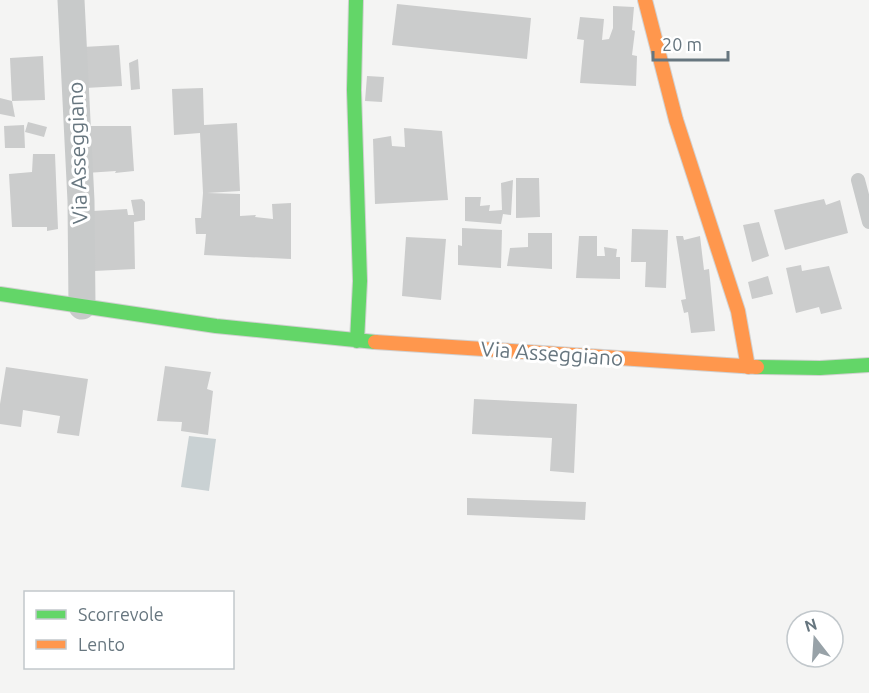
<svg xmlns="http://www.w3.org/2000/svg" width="869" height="693" viewBox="0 0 869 693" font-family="Ubuntu,sans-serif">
  <rect width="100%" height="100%" fill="#f4f4f3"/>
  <path fill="#c9d1d3" d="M189 436 216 439 209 491 181 487Z"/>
  <path fill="#cbcccc" d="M397 4 531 18 527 59 392 45Z
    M613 6 634 7 632 30 635 31 632 55 637 56 636 86 580 83 584 40 577 39 580 17 604 19 602 40 609 39 613 28Z
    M119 45 122 86 85 88 83 47Z
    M43 56 45 100 12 101 10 58Z
    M138 59 140 89 131 90 129 63Z
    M367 76 384 77 382 102 365 101Z
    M203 88 204 125 237 123 240 191 207 193 240 194V216L256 215 255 217 273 219 272 204 291 203V259L204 255 206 234H196L195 218H201L203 193 200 133 174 135 172 89Z
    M0 98 12 101 15 117 0 114Z
    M28 122 47 127 44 137 25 132Z
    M24 125 25 148H5L4 126Z
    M84 126H131L134 171 115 173 116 171 86 173Z
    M404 128 442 131 448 200 375 204 373 139 391 136 392 146 405 147Z
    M33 154H55L58 229 47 231V227H12L9 174 32 172Z
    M516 178H539L540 217 516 218Z
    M513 180 511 215 503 214 501 224 465 221V197H481L480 206 490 205 489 211 502 210 501 183Z
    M142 199 145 202V220L134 222 135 269 94 271 93 211 127 209 128 215H134L131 200Z
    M824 199 826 205 840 200 848 233 785 250 774 210Z
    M759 222 769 256 752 262 743 225Z
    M462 228 502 230 501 268 458 265V245L462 246Z
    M632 229 668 230 666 288 645 287 646 262H631Z
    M528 233H552V269L507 266 510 248 528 247Z
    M579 236H597V256H605L604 247 617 249 616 257H620V279L576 278Z
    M676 236H683L684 240 700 236 704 270 709 269 715 331 691 333 688 312 684 313 681 300 686 299Z
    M406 237 446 239 441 300 402 296Z
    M801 265 802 271 829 266 842 309 821 314 819 307 796 313 786 268Z
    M768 276 773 294 752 299 748 282Z
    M165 366 211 372 207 389 213 391 208 435 181 431 182 422 157 421Z
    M6 367 88 379 79 436 57 433 60 416 23 410 21 427 0 424V404Z
    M474 399 577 404 574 473 550 471 552 438 472 434Z
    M467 498 586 502 585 520 467 515Z"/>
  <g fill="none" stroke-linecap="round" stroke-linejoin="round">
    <defs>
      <path id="fast" d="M356 0 354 90 360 281 357 341
        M0 294 216 326 375 342
        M757 367 820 368 869 365"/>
      <path id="slow" d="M645 0 676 120 738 311 748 367
        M375 342 757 367"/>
    </defs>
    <use href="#fast" stroke="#d1d1d1" stroke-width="16"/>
    <use href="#slow" stroke="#d1d1d1" stroke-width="16"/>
    <path stroke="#c8caca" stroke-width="14" d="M858 180 869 222"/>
    <path stroke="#c8caca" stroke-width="27" d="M71 0 81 201 82 306"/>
    <use href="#fast" stroke="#63d668" stroke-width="14"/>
    <use href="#slow" stroke="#ff974d" stroke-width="14"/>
  </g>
  <g text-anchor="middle" stroke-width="6" stroke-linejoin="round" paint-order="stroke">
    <g font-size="21" fill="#67767f" stroke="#fff">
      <text transform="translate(78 153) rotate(-92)" y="7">Via Asseggiano</text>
      <text transform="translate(552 354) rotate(4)" y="7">Via Asseggiano</text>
    </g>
  </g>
  <rect x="24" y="591" width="210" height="78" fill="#ffffff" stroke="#c2c8cc" stroke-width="1.5"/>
  <rect x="36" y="610" width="30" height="9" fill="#63d668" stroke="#c2c8cc" stroke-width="1.5"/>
  <text x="78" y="621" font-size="18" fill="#67767f">Scorrevole</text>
  <rect x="36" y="640" width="30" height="9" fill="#ff974d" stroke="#c2c8cc" stroke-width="1.5"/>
  <text x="78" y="651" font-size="18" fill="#67767f">Lento</text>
  <g transform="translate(815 639) rotate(343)"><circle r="28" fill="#ffffff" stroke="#c2c8cc" stroke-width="1.5"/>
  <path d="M0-4.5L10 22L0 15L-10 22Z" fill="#98a2a8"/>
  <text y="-9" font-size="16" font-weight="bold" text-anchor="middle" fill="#67767f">N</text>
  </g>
  <path d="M653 51v9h75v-9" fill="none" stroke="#67767f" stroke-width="3"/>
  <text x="662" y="51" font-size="18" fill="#67767f" stroke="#ffffff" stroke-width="4.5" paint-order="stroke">20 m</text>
</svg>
